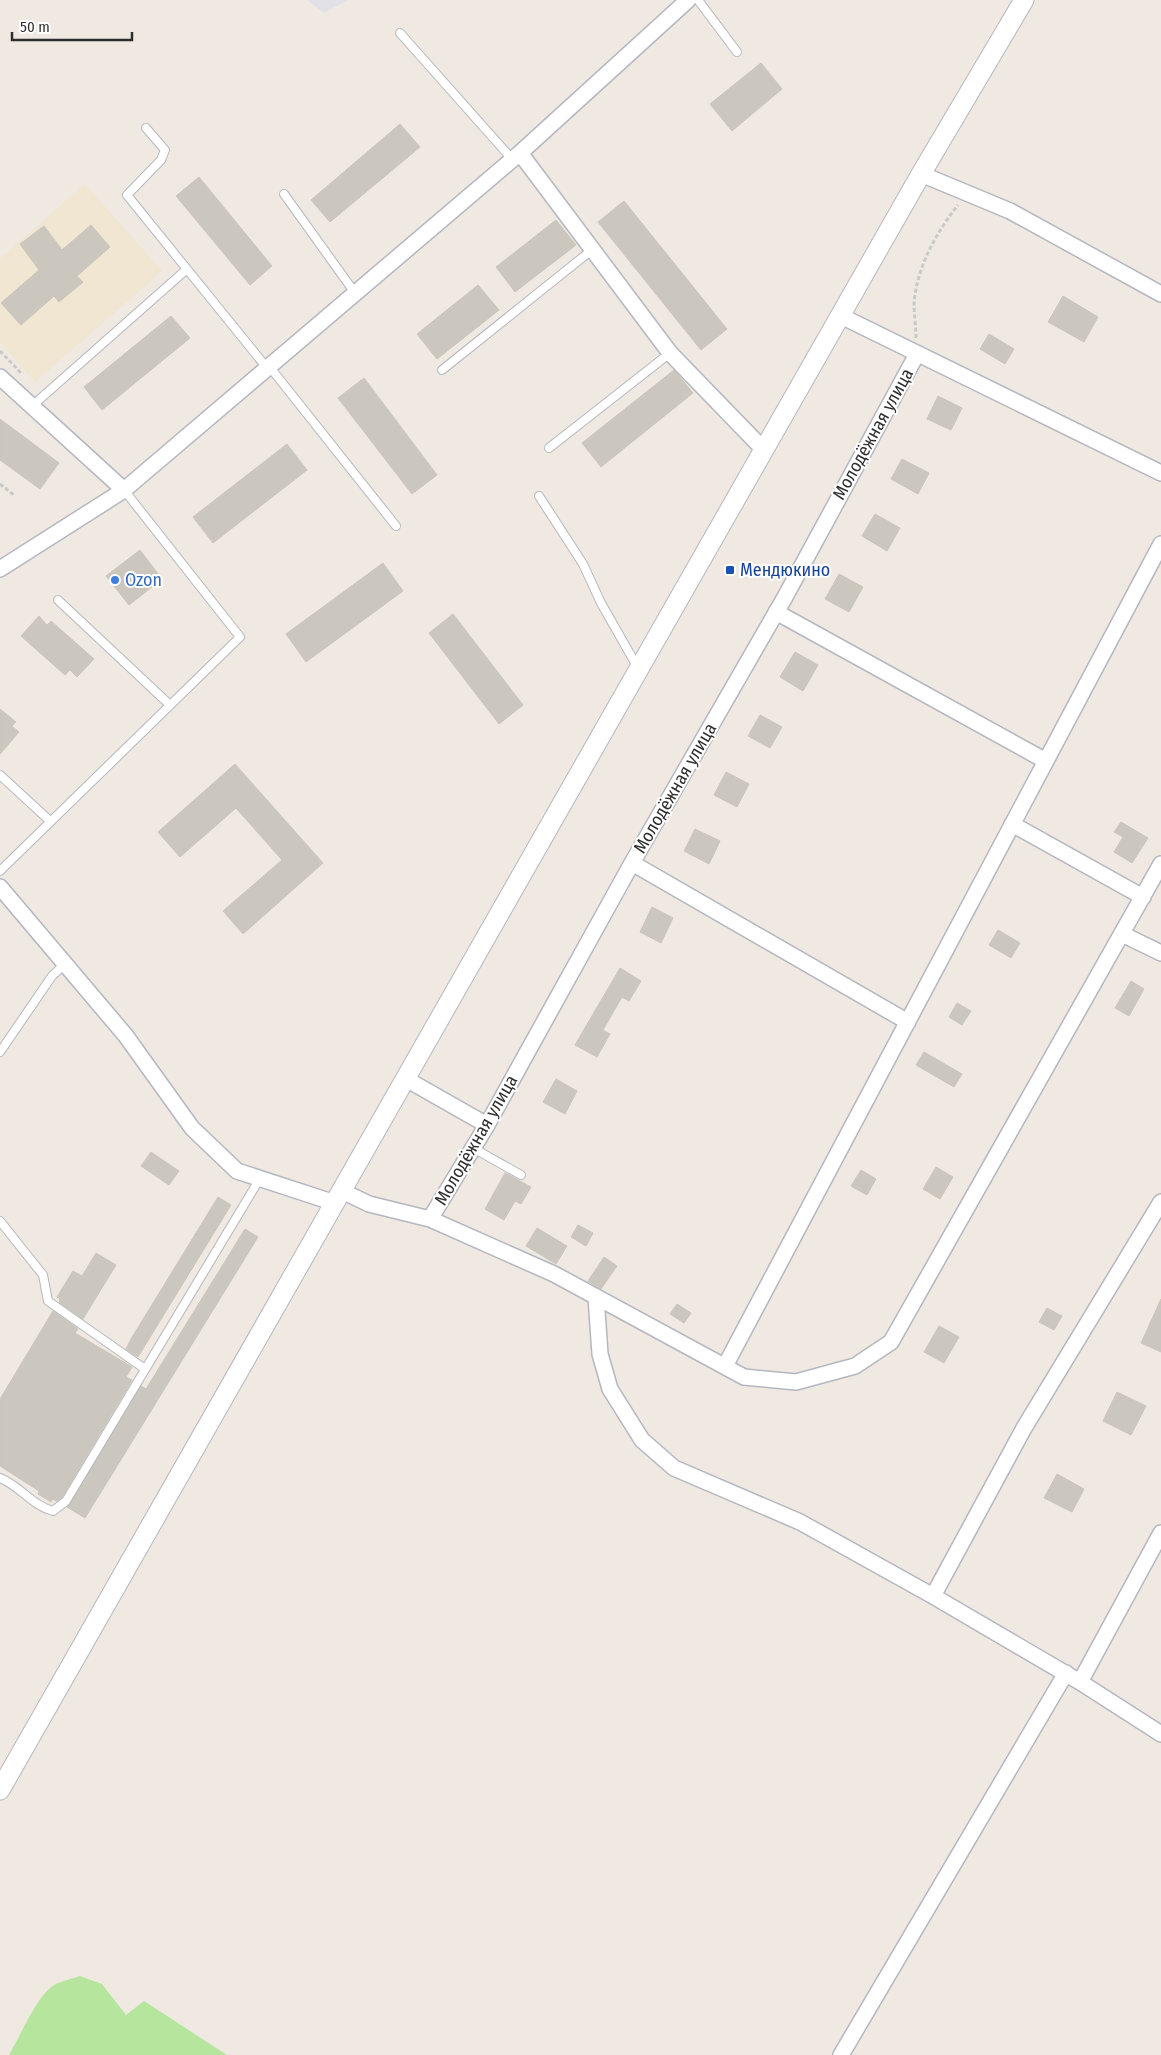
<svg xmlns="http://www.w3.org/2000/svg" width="1161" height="2055" viewBox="0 0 1161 2055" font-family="'Fira Sans Condensed',sans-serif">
  <rect width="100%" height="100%" fill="#efe9e1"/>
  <path fill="#e3e1e8" d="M307 0H348L324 13Z"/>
  <path fill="#f0e6d1" d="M85 184 162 271 35 382 0 342V259Z"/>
  <path fill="#b6e59e" d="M80 1976 102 1984 126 2015 144 2001 227 2055H9C21 2035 36 1997 54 1985 61 1981 72 1979 80 1976Z"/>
  <path fill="#cbc7bf" stroke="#cbc5ba" d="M761 63 782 89 732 131 710 104Z
    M400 124 420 147 330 222 311 200Z
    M199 177 272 266 250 285 176 196Z
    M624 201 727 329 701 350 598 222Z
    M556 220 576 245 515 292 496 267Z
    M91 225 110 247 77 276 83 282 59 302 54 296 21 325 1 303 39 270 20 244 44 226 62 250Z
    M478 285 499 310 437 359 417 334Z
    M1063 296 1098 317 1084 342 1048 322Z
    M171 316 190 338 102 410 84 387Z
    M989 334 1014 349 1005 364 980 349Z
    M674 370 693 393 601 467 582 443Z
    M364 378 437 475 412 494 338 398Z
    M938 396 962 408 951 430 927 419Z
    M0 419 59 463 40 489 0 460Z
    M287 444 307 470 213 543 193 517Z
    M902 459 929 473 918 494 891 479Z
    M875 514 900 528 887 551 862 536Z
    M140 550 162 579 129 605 106 576Z
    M383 563 403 591 306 662 286 634Z
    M839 574 863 587 849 612 825 599Z
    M453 614 523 705 499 724 429 633Z
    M39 616 47 625 51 621 94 659 77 677 70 670 65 675 21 636Z
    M795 652 818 665 803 691 780 677Z
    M0 709 16 722 12 726 19 732 0 754Z
    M760 715 782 727 770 748 748 736Z
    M235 764 323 863 243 934 223 911 282 860 236 808 180 857 158 832Z
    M726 772 749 784 737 807 714 795Z
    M1121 822 1148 838 1132 863 1114 852 1123 837 1114 832Z
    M695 829 720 841 709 864 684 851Z
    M652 907 673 918 661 943 640 932Z
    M998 930 1020 943 1011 958 989 945Z
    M620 968 641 981 629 1001 622 997 603 1030 610 1034 597 1057 575 1045Z
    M1131 981 1144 989 1129 1016 1115 1008Z
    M957 1003 971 1011 962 1025 949 1017Z
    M924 1052 962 1074 954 1087 916 1065Z
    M556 1079 577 1091 565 1114 543 1102Z
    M151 1152 179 1171 169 1185 141 1166Z
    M936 1167 953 1177 940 1199 923 1189Z
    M861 1170 876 1179 867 1195 851 1186Z
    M505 1173 531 1187 521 1204 515 1201 504 1220 485 1209Z
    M218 1197 231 1205 138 1357 126 1349 131 1339Z
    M578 1225 593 1233 586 1246 571 1237Z
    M537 1228 567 1246 556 1264 526 1246Z
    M245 1229 258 1237 85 1518 67 1507 141 1386 146 1389Z
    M96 1253 116 1265 83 1319 59 1302 60 1299 57 1297 73 1271 82 1276Z
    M604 1257 617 1266 601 1289 588 1281Z
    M1161 1299V1352L1141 1343Z
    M677 1304 691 1313 684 1323 670 1314Z
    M1047 1308 1062 1316 1054 1330 1039 1322Z
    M53 1311 78 1329 75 1333 132 1367 126 1377 132 1380 62 1497 57 1501 52 1499 51 1502 38 1494 39 1491 0 1466V1399Z
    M939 1326 959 1337 944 1363 924 1352Z
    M1117 1392 1146 1406 1131 1435 1103 1421Z
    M1057 1474 1084 1489 1072 1512 1044 1498Z"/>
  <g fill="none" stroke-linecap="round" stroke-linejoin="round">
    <defs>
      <path id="service" d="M698 0 737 52
        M400 33 512 159
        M146 128 165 150 161 160 127 195 267 368
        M284 194 355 293
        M269 366 396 526
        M442 370 593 249
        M32 406 187 269
        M549 448 670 353
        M539 496 583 564 601 603 638 668
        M58 600 170 705
        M0 775 50 821
        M0 871 240 637 124 490
        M0 1052 52 976 65 964
        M473 1148 521 1175
        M0 1221 43 1275 48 1301 145 1369
        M0 1478C20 1486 33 1506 53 1511L66 1501 259 1180"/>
      <path id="minor" d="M520 153 670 353 764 450
        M921 174 1010 211 1161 294
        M841 316 1161 473
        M0 377 124 490
        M0 569 124 490 520 153 688 0
        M776 612 1046 761
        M1012 824 1143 897
        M632 863 908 1022
        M0 887 126 1036 192 1128 237 1171 335 1203
        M1122 934 1161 953
        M406 1079 487 1125
        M342 1191 369 1204 430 1219 554 1274 744 1377 796 1382 855 1366 891 1342 1161 864
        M430 1219 487 1125 632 863 785 597 917 354
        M596 1297 600 1354 610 1389 642 1440 674 1468 800 1522 933 1596 1080 1682 1161 1734
        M725 1366 1161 544
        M933 1596 1024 1428 1161 1202
        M1080 1682 1161 1533
        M841 2055 1066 1673"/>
      <path id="tertiary" d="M0 1790 921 174 1024 0"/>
    </defs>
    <use href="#service" stroke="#b4b7c1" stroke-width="10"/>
    <use href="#minor" stroke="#b4b7c1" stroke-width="18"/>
    <use href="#tertiary" stroke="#b4b7c1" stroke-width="21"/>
    <path stroke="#c9c9c9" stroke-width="3" stroke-dasharray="4 2.5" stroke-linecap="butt" d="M916 338C916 327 914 314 914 303 917 267 936 233 958 205
      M0 351 22 374
      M0 484 14 495"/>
    <use href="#service" stroke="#fff" stroke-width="8"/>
    <use href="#minor" stroke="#fff" stroke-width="15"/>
    <use href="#tertiary" stroke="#fff" stroke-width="19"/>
  </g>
  <rect fill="#1a4fb4" stroke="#fff" stroke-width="2" x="725" y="565" width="10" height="10" rx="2.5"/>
  <circle fill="#3f7fe0" stroke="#fff" stroke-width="2" cx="115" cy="580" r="5"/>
  <g text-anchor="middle" stroke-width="4" stroke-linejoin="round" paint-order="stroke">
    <g font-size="18" fill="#2e2e2e" stroke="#fff">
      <text transform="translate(873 434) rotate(-61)" y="6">Молодёжная улица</text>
      <text transform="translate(675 788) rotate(-60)" y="6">Молодёжная улица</text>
      <text transform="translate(476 1140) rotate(-60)" y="6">Молодёжная улица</text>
    </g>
    <g font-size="18" fill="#164399" stroke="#fff" text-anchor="start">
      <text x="740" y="576">Мендюкино</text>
    </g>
    <g font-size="18" fill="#366cbe" stroke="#fff" text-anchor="start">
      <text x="125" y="586">Ozon</text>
    </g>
  </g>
  <path d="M12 32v8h120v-8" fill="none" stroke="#2e2e2e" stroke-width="2.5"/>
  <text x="20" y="32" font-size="15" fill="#2e2e2e" stroke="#ffffff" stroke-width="4" paint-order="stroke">50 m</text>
</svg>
